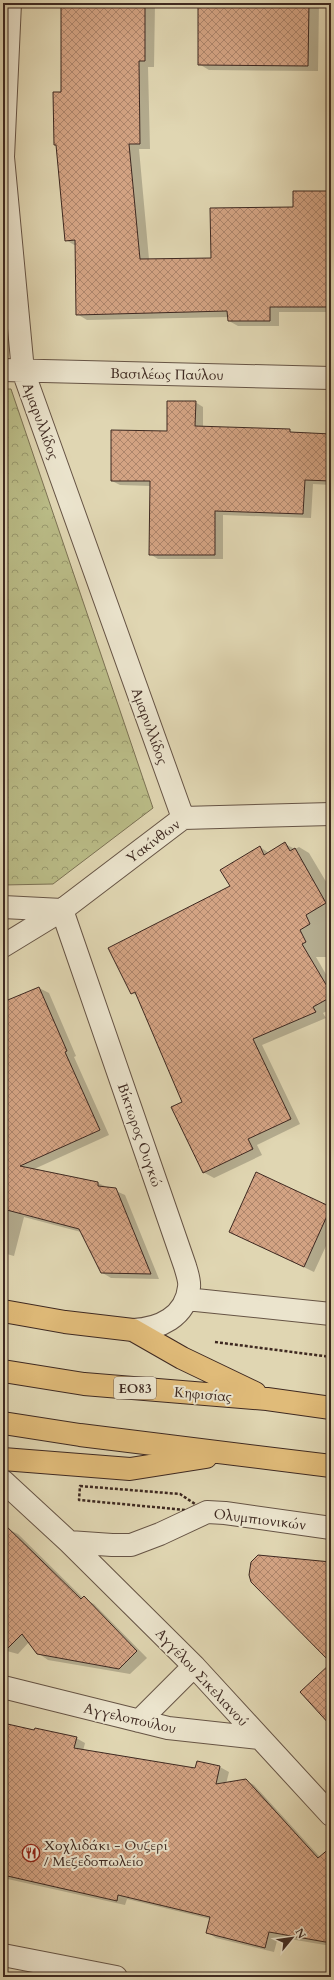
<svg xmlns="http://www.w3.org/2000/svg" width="334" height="1980" viewBox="0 0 334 1980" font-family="Cardo,serif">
  <defs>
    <pattern id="park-crowns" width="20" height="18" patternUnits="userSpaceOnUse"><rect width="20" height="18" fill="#babc87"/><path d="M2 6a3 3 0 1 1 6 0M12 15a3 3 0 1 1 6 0" fill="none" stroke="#99996e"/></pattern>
    <pattern id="building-cross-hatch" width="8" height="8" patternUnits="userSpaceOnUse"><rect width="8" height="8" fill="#d3a383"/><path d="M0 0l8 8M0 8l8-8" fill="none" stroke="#ad856b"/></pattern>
  </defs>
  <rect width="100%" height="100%" fill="#e0d6b2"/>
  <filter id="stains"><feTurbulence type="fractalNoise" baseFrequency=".005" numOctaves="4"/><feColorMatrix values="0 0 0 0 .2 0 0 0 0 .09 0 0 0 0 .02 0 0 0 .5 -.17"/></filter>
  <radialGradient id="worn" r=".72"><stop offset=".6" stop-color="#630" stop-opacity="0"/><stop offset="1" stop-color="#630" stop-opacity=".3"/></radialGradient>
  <path fill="url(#park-crowns)" stroke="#7c7254" d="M3 389H11L153 808 53 884 3 885Z"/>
  <path fill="#0003" d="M62 3H155L154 67H148L150 149H139L149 259H212L294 208 331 192V312H279V326H238L229 321V317L87 320 77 314 76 246 66 240 57 146 55 145 62 93Z
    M199 3H319L318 71 209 70 199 64Z
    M195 402 203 407V427L331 434V485L313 484 311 518 223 515V559H158L150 554 151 486 120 485 112 481 168 432Z
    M285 844 295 849 299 847 309 853 331 890V957H316L331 983V1009L323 1013 326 1018 262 1045 300 1124 257 1145 262 1155 214 1178 203 1172 184 1102 138 996 132 993 231 887 260 847 269 853Z
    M39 988 49 993 76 1056 74 1057 109 1135 32 1170 98 1183 125 1195 159 1279 111 1278 101 1272 81 1232 24 1217 14 1256 3 1253V1003Z
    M257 1174 331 1209V1235L314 1272 240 1237Z
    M3 1527 18 1534 83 1598 94 1604 147 1658 130 1674 48 1660 38 1653 29 1642 18 1654 3 1650Z
    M3 1724 35 1731 76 1738 85 1743 83 1751 196 1769 197 1762 220 1767 229 1772 226 1784 245 1780 254 1785 320 1857 331 1859V1946L278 1937 274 1952 216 1938 207 1932 210 1919 127 1899 125 1905 3 1878Z"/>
  <path fill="url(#building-cross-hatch)" stroke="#3e2921" d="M61 3H145V61H139L140 144H129L140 259 211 258 210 208 293 207V191H331V307H270V321H228L227 311 76 315 75 240 65 241 56 145H54L53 92H61Z
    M198 3H309L308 66 198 65Z
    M167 401H196L195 426 290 429V432L331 434V481L305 480 303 514 215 511V555H149L150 481H111V430L167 431Z
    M285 842 290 851 295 848 326 903 306 915 310 924 300 930 306 942 302 944 331 993V997L313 1007 316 1012 253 1039 291 1119 248 1139 253 1149 203 1173 171 1107 182 1102 135 992 131 994 108 948 230 886 220 870 260 846 264 855Z
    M39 987 67 1051 65 1052 100 1130 20 1166 98 1182V1186L116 1188 151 1274 101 1273 79 1229 3 1209V1002Z
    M256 1172 331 1207 304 1267 229 1232Z
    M3 1523 81 1599 84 1596 137 1651 119 1669 37 1654 22 1634 3 1653Z
    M258 1555 331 1562V1663L251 1582 249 1575 251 1562Z
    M331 1663V1726L300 1692Z
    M3 1723 34 1730 35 1728 77 1737 74 1748 195 1768 197 1761 220 1766 216 1784 246 1779 318 1858 331 1847V1943L269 1932 265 1948 206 1933 210 1917 118 1895 117 1901 3 1875Z"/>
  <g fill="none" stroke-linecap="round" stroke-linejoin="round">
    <defs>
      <path id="minor" d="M10 3 3 157 23 371 183 818
        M3 370 331 378
        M3 907 62 910 185 1266C187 1273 190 1281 189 1287 186 1317 159 1329 133 1330
        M3 946 62 910 183 818 331 814
        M186 1299 331 1314
        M3 1481 69 1542 194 1666 331 1815
        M69 1542 112 1545H131L160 1534 207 1512 225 1513 331 1528
        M3 1687 168 1728 259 1738
        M139 1721 194 1666
        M3 1955 116 1977"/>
      <path id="major" d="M3 1311 65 1322 133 1330 182 1358 255 1393
        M3 1371 84 1384 267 1399 331 1408
        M3 1423 80 1435 331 1466
        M3 1459 130 1469 206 1457"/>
    </defs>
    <use href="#minor" stroke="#665445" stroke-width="24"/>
    <use href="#major" stroke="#3e2921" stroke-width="24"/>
    <path stroke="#3e2921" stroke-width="2.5" stroke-dasharray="3 2" stroke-linecap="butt" d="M215 1342 331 1357
      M80 1486 180 1494 207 1512 79 1500Z"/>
    <use href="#minor" stroke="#ebe4cd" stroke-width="22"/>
    <use href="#major" stroke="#e0bb79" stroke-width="22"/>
  </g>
  <defs>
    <symbol id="restaurant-ring" viewBox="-11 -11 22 22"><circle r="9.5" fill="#ebe4cd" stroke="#8f2418" stroke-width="1.5"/><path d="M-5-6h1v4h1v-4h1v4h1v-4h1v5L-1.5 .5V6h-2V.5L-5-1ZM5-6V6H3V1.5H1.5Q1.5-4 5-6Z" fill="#8f2418"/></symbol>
  </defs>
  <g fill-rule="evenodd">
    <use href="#restaurant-ring" x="21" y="1843" width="20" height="20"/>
  </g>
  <g text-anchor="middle" stroke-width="4" stroke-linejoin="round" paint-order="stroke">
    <rect fill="#ebe4cd" stroke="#726155" stroke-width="1" x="114" y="1377" width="42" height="22" rx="3"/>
    <g font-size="13" font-weight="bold" fill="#3e2921">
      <text x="135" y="1393">ΕΟ83</text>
    </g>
    <g font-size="14" fill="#3e2921" stroke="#ebe4cd">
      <text transform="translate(167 374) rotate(1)" y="5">Βασιλέως Παύλου</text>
      <text transform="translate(41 421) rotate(70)" y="5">Αμαρυλλίδος</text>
      <text transform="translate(150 726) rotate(70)" y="5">Αμαρυλλίδος</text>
      <text transform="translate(153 841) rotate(-37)" y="5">Υακίνθων</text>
      <text transform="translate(140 1135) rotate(71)" y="5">Βίκτωρος Ουγκώ</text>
      <text transform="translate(203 1394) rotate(5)" y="5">Κηφισίας</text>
      <text transform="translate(260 1519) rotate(7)" y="5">Ολυμπιονικών</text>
      <text transform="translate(202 1677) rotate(47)" y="5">Αγγέλου Σικελιανού</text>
      <text transform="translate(130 1718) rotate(13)" y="5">Αγγελοπούλου</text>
    </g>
    <g font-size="14" fill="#3e2921" stroke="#ebe4cd" text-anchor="start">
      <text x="44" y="1850">Χοχλιδάκι - Ουζερί<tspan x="44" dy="16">/ Μεζεδοπωλείο</tspan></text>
    </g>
  </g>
  <rect width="334" height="1980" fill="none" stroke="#e0d6b2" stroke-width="16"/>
  <rect x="4" y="4" width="326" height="1972" fill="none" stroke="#3e2921" stroke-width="2"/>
  <rect x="8" y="8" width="318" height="1964" fill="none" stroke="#3e2921"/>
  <g transform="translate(292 1938) rotate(61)" stroke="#ebe4cd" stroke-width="3" paint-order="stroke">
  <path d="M0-3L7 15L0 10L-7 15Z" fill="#3e2921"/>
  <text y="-6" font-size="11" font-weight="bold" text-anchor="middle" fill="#3e2921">N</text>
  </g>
  <rect width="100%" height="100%" filter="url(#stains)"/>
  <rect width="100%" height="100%" fill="url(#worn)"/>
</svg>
